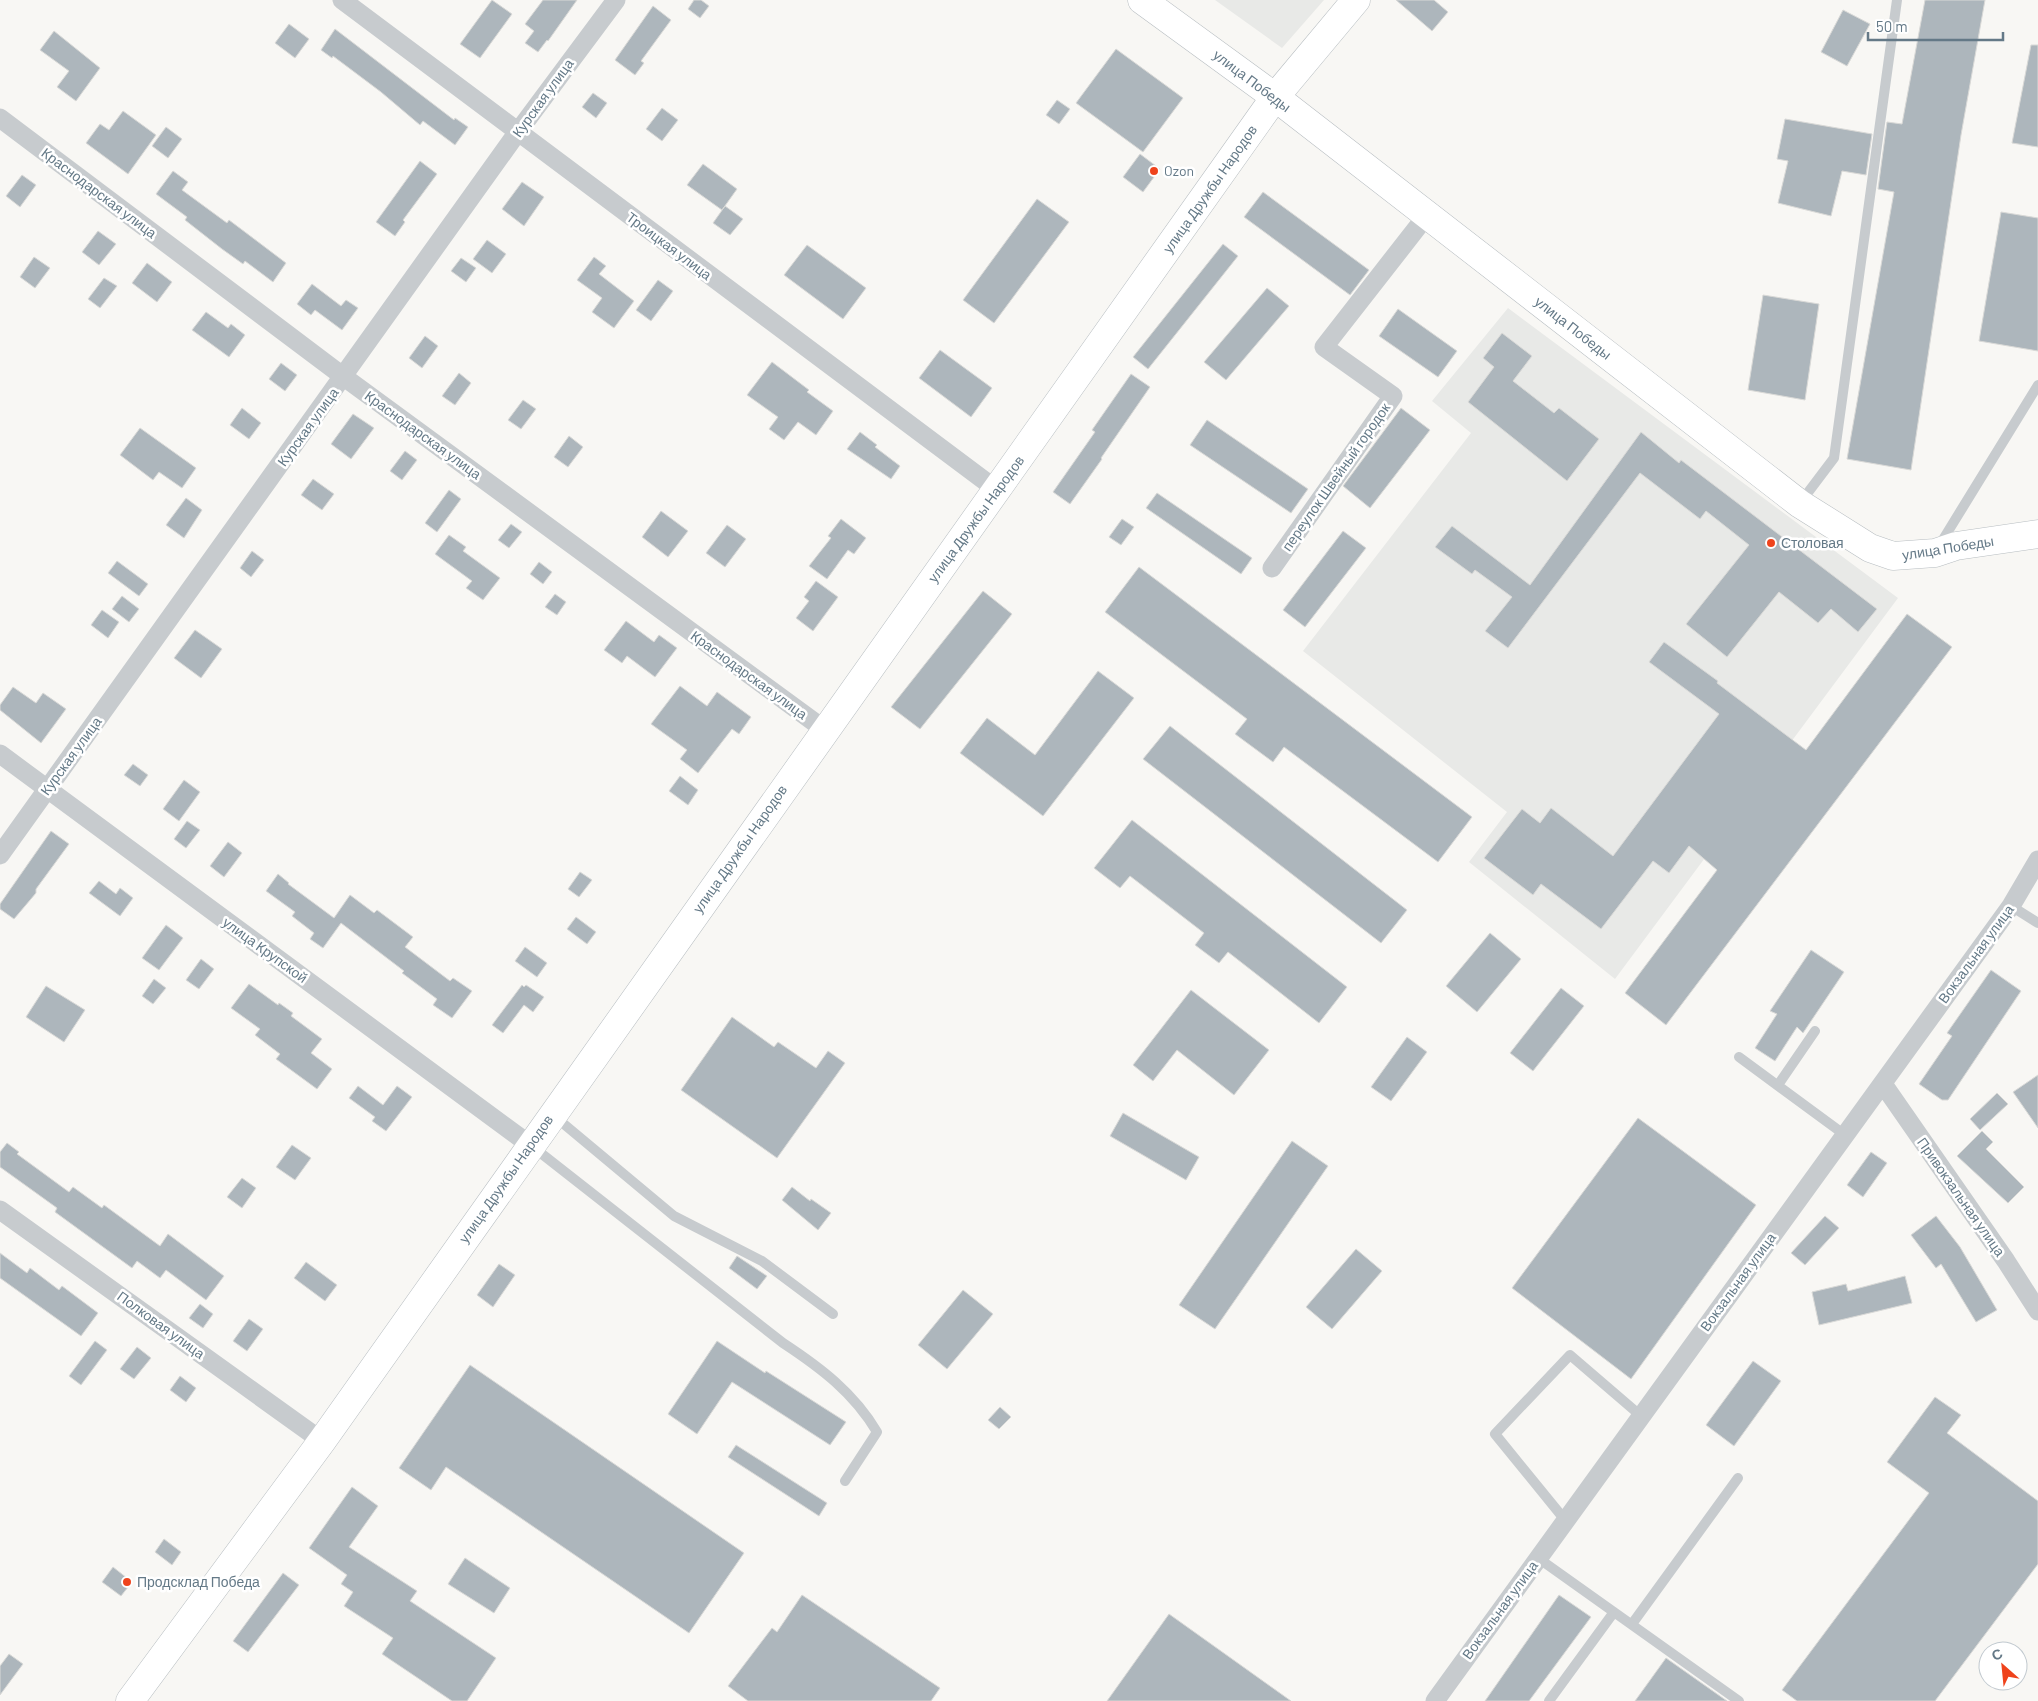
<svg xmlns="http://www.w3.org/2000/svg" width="2038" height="1701" viewBox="0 0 2038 1701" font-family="Barlow,sans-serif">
  <rect width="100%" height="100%" fill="#f8f7f4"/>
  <path fill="#e8e9e7" d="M1215 0H1324L1282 48Z
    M1508 308 1898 598 1615 979 1469 862 1507 812 1303 651 1471 433 1432 401Z"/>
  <path fill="#adb6bc" stroke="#d9d9d7" d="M492 0 512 14 480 58 460 44Z
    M543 0H577L548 41 547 40 538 52 525 43 534 31 525 24Z
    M694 0H701L709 6 700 18 688 9Z
    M1396 0H1434L1448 12 1432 31Z
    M1925 0H1985L1961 135 1911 470 1847 459 1894 192 1878 189 1887 122 1902 124Z
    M653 6 671 20 641 61 644 63 635 75 615 60Z
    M1843 10 1870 24 1847 66 1821 52Z
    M289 24 309 39 295 58 275 43Z
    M335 29 454 120 455 118 468 127 455 145 423 121 420 125 381 92 333 56 332 58 321 50Z
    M54 31 100 68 76 101 57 87 69 71 40 50Z
    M2031 45H2038V147L2012 143Z
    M1116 49 1183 98 1143 152 1076 103Z
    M593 93 607 103 596 118 582 107Z
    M1057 100 1070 109 1059 124 1046 115Z
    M662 108 678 120 662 141 646 129Z
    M123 111 156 135 128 174 86 143 100 124 109 130Z
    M1785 119 1872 134 1866 175 1842 171 1831 216 1778 203 1788 161 1777 159Z
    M166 127 182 139 168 158 152 146Z
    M1140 154 1160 169 1143 192 1123 177Z
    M420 161 437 174 403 220 405 222 395 236 376 222Z
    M703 164 737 189 722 210 687 185Z
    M173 171 188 182 182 190 227 223 229 220 286 263 273 282 245 261 243 264 222 249 185 220 187 217 156 194Z
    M22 175 36 185 20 207 6 196Z
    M522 182 544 197 524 226 502 209Z
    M1263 192 1369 270 1350 295 1244 217Z
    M1037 199 1069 222 994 323 963 300Z
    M725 206 743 219 730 235 713 223Z
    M2001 212 2038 218V351L1979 341Z
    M98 231 116 244 99 265 82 252Z
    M487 240 506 254 492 273 473 259Z
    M1223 244 1238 256 1148 369 1133 357Z
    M807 245 866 288 843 319 784 275Z
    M34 257 50 268 35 288 20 277Z
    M594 257 606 266 599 274 634 301 614 328 592 312 602 298 577 280Z
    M461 258 476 268 466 282 451 271Z
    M147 263 172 282 157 302 132 283Z
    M104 278 117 286 100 308 88 299Z
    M658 280 673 291 651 321 636 310Z
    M312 284 341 306 346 300 358 308 342 330 315 310 311 315 297 304Z
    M1267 288 1289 306 1226 380 1204 362Z
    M1763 295 1819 304 1805 400 1748 390Z
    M1398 309 1457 351 1438 377 1379 336Z
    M206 312 228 328 231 324 245 335 229 357 192 330Z
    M1502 333 1532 356 1513 381 1554 413 1559 408 1599 439 1567 481 1468 402 1494 367 1483 358Z
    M425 336 438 346 422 368 409 358Z
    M940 350 992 388 971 417 919 378Z
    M772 362 809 390 807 392 833 411 816 435 798 422 784 440 769 429 778 417 747 395Z
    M281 363 297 375 285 391 269 379Z
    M459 373 471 383 455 405 442 396Z
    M1131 374 1150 387 1101 458 1102 459 1070 504 1053 492 1095 432 1092 430Z
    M523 400 536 409 521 429 508 420Z
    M242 408 261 423 249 439 230 425Z
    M1401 408 1430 430 1370 508 1343 486Z
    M353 414 374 428 351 459 331 444Z
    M1207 420 1308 489 1291 513 1190 445Z
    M140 428 196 468 182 488 159 472 153 480 120 455Z
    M860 432 877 445 875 447 900 466 891 479 847 449Z
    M1641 432 1679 463 1681 460 1877 609 1858 632 1831 609 1818 623 1779 592 1727 657 1686 624 1749 545 1706 511 1700 519 1640 473 1508 648 1485 631 1512 597 1475 570 1472 574 1435 547 1452 526 1530 585Z
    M569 436 583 447 568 467 554 457Z
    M405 451 417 460 402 480 390 471Z
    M313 479 334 494 322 510 301 495Z
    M449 490 461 499 437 532 425 523Z
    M1157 493 1252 558 1241 574 1146 508Z
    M186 498 202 510 184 538 166 525Z
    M661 511 688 531 668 557 642 537Z
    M841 519 866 538 854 554 848 550 827 579 809 566 831 538 828 536Z
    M1122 519 1134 527 1121 545 1109 537Z
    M511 524 522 532 509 548 498 540Z
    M727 525 746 539 725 567 706 553Z
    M1343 531 1366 548 1305 627 1283 610Z
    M449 535 466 547 463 551 500 578 483 600 466 588 472 581 435 554Z
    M252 551 264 560 251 577 240 568Z
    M117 561 148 584 139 596 108 573Z
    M539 562 552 572 543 584 530 574Z
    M1139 567 1472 817 1438 862 1284 747 1273 762 1235 734 1247 719 1105 612Z
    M816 581 838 597 813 631 796 618 809 601 804 597Z
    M983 591 1012 614 920 729 891 707Z
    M555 594 566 602 557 615 545 607Z
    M122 596 139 609 129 622 112 609Z
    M102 610 119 622 108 638 91 625Z
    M1907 614 1952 647 1666 1025 1625 993 1717 870 1689 846 1669 873 1653 861 1601 929 1541 884 1533 895 1484 858 1522 809 1540 823 1551 808 1613 856 1719 714 1649 662 1664 642 1718 681 1717 683 1806 750Z
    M626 621 654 642 659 635 677 648 655 677 627 656 622 663 604 650Z
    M195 630 222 649 201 678 174 658Z
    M1098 671 1134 698 1043 816 960 753 987 718 1035 755Z
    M680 686 707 706 717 692 751 717 739 734 732 729 698 773 680 759 687 750 651 724Z
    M13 687 36 703 43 693 66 709 41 743 0 710V705Z
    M1170 726 1407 910 1381 943 1143 759Z
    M133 764 148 775 140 786 124 775Z
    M680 776 698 790 688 805 669 791Z
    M184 780 200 792 179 821 163 809Z
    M1132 820 1347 987 1319 1023 1228 952 1219 963 1195 945 1204 933 1130 876 1120 888 1094 868Z
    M187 821 200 830 186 848 174 839Z
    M51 831 69 844 36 889V893L14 919 0 909V904Z
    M228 842 242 853 224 877 210 866Z
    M580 872 592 880 579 897 568 889Z
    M278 874 289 883 288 884 334 918 350 895 374 913 377 910 413 937 405 947 450 981 453 978 472 991 452 1018 433 1005 437 999 402 973 404 971 341 923 323 948 310 939 314 933 292 916 295 912 266 891Z
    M99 881 116 894 120 888 133 898 120 916 89 893Z
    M576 917 596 932 587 944 567 929Z
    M166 925 183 938 159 970 142 958Z
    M1490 933 1521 959 1477 1012 1446 986Z
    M525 947 547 963 537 977 515 961Z
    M1811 950 1844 972 1803 1033 1797 1027 1775 1061 1755 1048 1777 1014 1770 1011Z
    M201 959 214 969 199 989 186 980Z
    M1991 970 2021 991 1948 1100H1942L1919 1084 1952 1036 1947 1033Z
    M154 979 166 988 153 1004 142 996Z
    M249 984 278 1005 279 1003 293 1013 291 1016 322 1039 311 1053 332 1069 317 1089 276 1059 280 1054 255 1035 260 1029 231 1008Z
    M522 985 524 987 526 985 544 997 533 1012 524 1005 503 1033 492 1025Z
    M46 986 85 1010 64 1042 26 1017Z
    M1561 988 1584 1006 1533 1071 1510 1053Z
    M1191 990 1269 1050 1234 1095 1177 1050 1153 1081 1133 1065Z
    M732 1017 774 1047 778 1042 816 1068 828 1051 845 1063 777 1158 681 1090Z
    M1407 1037 1427 1052 1391 1101 1371 1087Z
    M2038 1075V1128L2013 1092Z
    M358 1086 383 1105 397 1086 412 1097 386 1131 372 1121 375 1117 349 1098Z
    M1997 1093 2008 1104 1980 1130 1970 1119Z
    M1123 1113 1199 1157 1186 1180 1110 1136Z
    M1638 1118 1756 1205 1631 1379 1512 1288Z
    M1982 1131 1993 1142 1986 1149 2024 1187 2008 1203 1957 1156Z
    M1292 1141 1328 1166 1215 1329 1179 1305Z
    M7 1143 19 1152 17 1154 69 1192 73 1187 102 1208 104 1205 160 1246 168 1234 224 1276 206 1300 166 1270 160 1278 137 1261 132 1268 55 1212 57 1208 0 1167V1152Z
    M292 1145 311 1158 295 1180 276 1167Z
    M1871 1152 1887 1163 1863 1197 1847 1185Z
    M242 1178 256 1188 242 1208 227 1197Z
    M792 1187 810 1201 811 1199 831 1213 818 1230 782 1200Z
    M1825 1216 1839 1228 1805 1265 1791 1253Z
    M1936 1216 1960 1247 1997 1310 1976 1322 1941 1264 1936 1268 1911 1235Z
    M1356 1249 1382 1271 1332 1329 1306 1307Z
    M0 1253 27 1273 30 1268 59 1290 62 1286 98 1313 81 1336 0 1278Z
    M737 1256 767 1276 757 1289 729 1268Z
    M306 1262 337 1285 325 1301 294 1278Z
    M499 1264 515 1275 493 1307 477 1295Z
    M1905 1276 1912 1303 1819 1325 1812 1292 1846 1284 1848 1291Z
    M963 1290 993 1314 947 1369 918 1345Z
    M200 1304 213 1314 203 1328 189 1318Z
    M249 1319 263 1329 247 1351 233 1341Z
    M95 1341 107 1350 81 1385 69 1376Z
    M717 1341 765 1373 766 1371 846 1422 830 1445 732 1382 697 1434 668 1414Z
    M137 1347 151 1358 134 1379 120 1369Z
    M1753 1361 1781 1381 1734 1446 1706 1425Z
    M470 1365 744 1553 689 1633 446 1467 431 1490 399 1468Z
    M180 1376 196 1388 186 1402 170 1390Z
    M1935 1397 1961 1415 1947 1433 2038 1501V1564L1935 1701H1797L1782 1690 1929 1493 1887 1462Z
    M1000 1407 1011 1417 999 1429 988 1420Z
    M736 1445 827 1503 819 1516 728 1457Z
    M352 1487 378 1506 349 1547 417 1591 410 1601 496 1658 467 1701H452L382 1654 393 1638 344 1606 353 1592 341 1584 347 1575 309 1548Z
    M164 1539 181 1552 172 1565 155 1552Z
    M465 1558 510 1588 494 1613 448 1584Z
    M113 1567 132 1582 121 1596 102 1582Z
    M283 1573 299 1585 248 1652 233 1641Z
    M802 1595 940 1688 931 1701H748L728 1686 772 1628 777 1632Z
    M1559 1595 1591 1617 1529 1701H1485Z
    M1169 1614 1291 1701H1107Z
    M9 1654 23 1664 0 1695V1666Z
    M1666 1658 1727 1701H1635Z"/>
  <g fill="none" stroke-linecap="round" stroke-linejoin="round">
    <defs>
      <path id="secondary" d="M1142 0 1275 97 1800 504 1870 548 1893 556 1935 553 1956 546 2038 534
        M130 1701 322 1441 1275 97 1356 0"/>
    </defs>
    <use href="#secondary" stroke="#b7bdc1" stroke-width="29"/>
    <path stroke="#c7cbce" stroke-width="10" d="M1800 503 1834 458 1897 0
      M1939 546 2038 385
      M2011 906 2038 923
      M1739 1057 1845 1135
      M1778 1085 1815 1031
      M553 1115 674 1216 762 1261 833 1314
      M533 1147 783 1343C821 1368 854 1393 877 1432L845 1481
      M1565 1520 1495 1434 1570 1355 1641 1416
      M1538 1558 1739 1701
      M1632 1624 1738 1478
      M1549 1701 1614 1612"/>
    <path stroke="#c7cbce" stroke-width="19" d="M342 0 997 490
      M0 118 344 377 825 730
      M1272 568 1393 396 1324 347 1427 215
      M0 754 530 1145
      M0 855 517 133 616 0
      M1883 1084 2006 1261 2038 1311
      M0 1210 322 1441
      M1435 1701 2011 906 2038 860"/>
    <use href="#secondary" stroke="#fff" stroke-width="28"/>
  </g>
  <g fill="#ef431c" stroke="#fff" stroke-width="2">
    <circle cx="1154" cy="171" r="5"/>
    <circle cx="1771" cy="543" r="5"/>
    <circle cx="127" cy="1582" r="5"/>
  </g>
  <g text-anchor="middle" stroke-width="5" stroke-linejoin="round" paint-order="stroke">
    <g font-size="14" fill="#647987" stroke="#fff">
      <text transform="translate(1252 81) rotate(37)" y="5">улица Победы</text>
      <text transform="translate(543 98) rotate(-54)" y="5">Курская улица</text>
      <text transform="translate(1210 189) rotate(-55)" y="5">улица Дружбы Народов</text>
      <text transform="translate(99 193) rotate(37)" y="5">Краснодарская улица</text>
      <text transform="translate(669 246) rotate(37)" y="5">Троицкая улица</text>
      <text transform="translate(1573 328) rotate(38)" y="5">улица Победы</text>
      <text transform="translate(308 427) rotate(-54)" y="5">Курская улица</text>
      <text transform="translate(423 435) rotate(36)" y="5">Краснодарская улица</text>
      <text transform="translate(1336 477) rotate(-55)" y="5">переулок Швейный городок</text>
      <text transform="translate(976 519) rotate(-54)" y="5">улица Дружбы Народов</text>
      <text transform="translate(1948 548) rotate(-9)" y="5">улица Победы</text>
      <text transform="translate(749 675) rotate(36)" y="5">Краснодарская улица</text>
      <text transform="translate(71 756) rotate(-54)" y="5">Курская улица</text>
      <text transform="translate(740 849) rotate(-55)" y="5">улица Дружбы Народов</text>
      <text transform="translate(265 950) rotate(36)" y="5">улица Крупской</text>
      <text transform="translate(1976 954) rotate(-54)" y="5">Вокзальная улица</text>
      <text transform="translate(506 1179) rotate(-55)" y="5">улица Дружбы Народов</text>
      <text transform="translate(1961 1197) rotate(55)" y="5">Привокзальная улица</text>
      <text transform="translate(1738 1282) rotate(-54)" y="5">Вокзальная улица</text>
      <text transform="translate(161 1325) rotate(36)" y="5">Полковая улица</text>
      <text transform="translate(1500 1610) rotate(-54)" y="5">Вокзальная улица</text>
    </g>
    <g font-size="14" fill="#647987" stroke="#fff" text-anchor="start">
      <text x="1164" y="176">Ozon</text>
      <text x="1781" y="548">Столовая</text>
      <text x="137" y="1587">Продсклад Победа</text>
    </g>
  </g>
  <g transform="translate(2003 1666) rotate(333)"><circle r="24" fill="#ffffff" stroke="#c1c9cf"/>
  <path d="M0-4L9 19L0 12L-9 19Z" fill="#ef431c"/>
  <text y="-8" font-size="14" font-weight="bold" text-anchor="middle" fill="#647987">С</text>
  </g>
  <path d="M1868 32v8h135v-8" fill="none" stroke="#647987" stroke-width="2.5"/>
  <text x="1876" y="32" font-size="15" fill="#647987" stroke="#ffffff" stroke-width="4" paint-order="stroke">50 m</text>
</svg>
